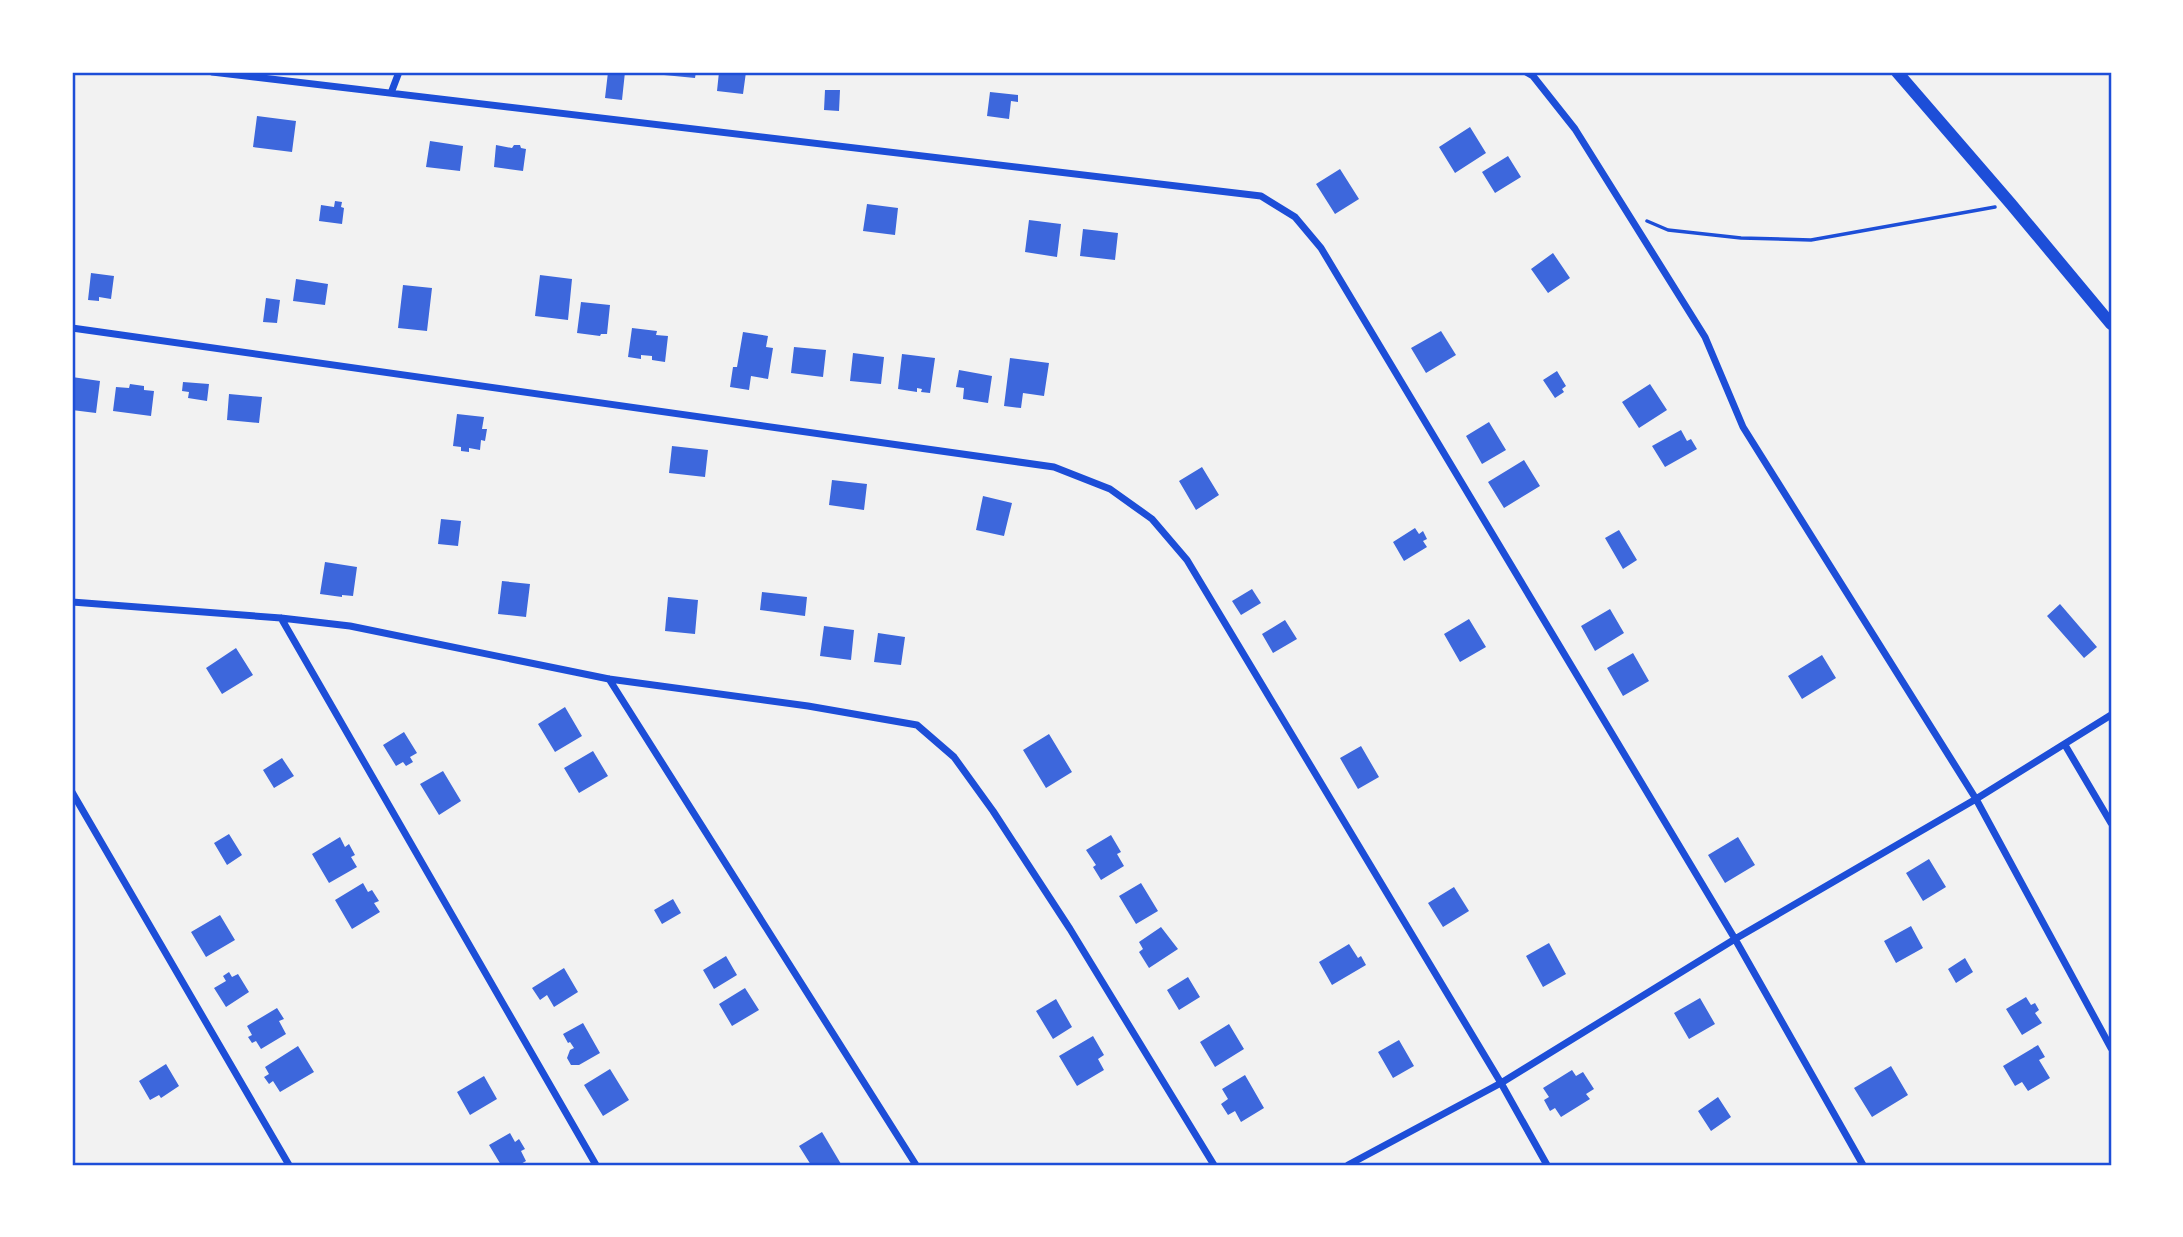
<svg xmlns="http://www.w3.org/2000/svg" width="2183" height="1237" viewBox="0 0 2183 1237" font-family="'Nunito Sans',sans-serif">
  <rect width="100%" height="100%" fill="#f2f2f2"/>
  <path fill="#3d67dc" d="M608 72H625L622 100 605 98Z
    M664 72H696L695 78 664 75Z
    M719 72H746L743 94 717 91Z
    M825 90H840L839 111 824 110Z
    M990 92 1018 95V102L1011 101 1009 119 987 116Z
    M257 116 296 121 292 152 253 147Z
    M1470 127 1486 153 1455 173 1439 147Z
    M430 141 463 146 460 171 426 167Z
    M496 145 512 148 514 145H520L521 148 526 149 523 171 494 167Z
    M1508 156 1521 177 1495 193 1482 172Z
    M1340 169 1359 199 1335 214 1316 184Z
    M335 201 342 202 341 207 344 208 342 224 319 221 321 205 334 207Z
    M867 204 898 208 895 235 863 231Z
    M1029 220 1061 224 1057 257 1025 252Z
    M1083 229 1118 233 1115 260 1080 256Z
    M1553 253 1570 278 1548 293 1531 269Z
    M91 273 114 276 111 299 99 297V301L88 300Z
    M540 275 572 279 568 320 535 316Z
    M296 279 328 284 325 305 293 301Z
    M403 285 432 288 427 331 398 328Z
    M266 298 280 300 277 323 263 322Z
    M581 302 610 305 607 334H601L600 336 577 333Z
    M632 328 657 331 656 335 668 336 665 362 652 360V356L641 355V359L628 357Z
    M1441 331 1456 355 1426 373 1411 348Z
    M743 332 768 336 766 347 773 348 768 379 751 376 749 390 730 387 733 367H737Z
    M794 347 826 350 823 377 791 373Z
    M853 353 884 357 881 384 850 381Z
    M902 354 935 358 930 393 921 392 922 389 917 388V392L898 389Z
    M1010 358 1049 363 1044 396 1023 393 1021 408 1004 406Z
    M959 370 992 376 988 403 963 399 964 388 956 387Z
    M1557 371 1566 386 1562 389 1564 392 1555 398 1543 380Z
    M72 377 100 381 96 413 72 410Z
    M183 382 209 384 207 401 188 398 189 392 182 391Z
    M130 384 144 386V390L154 391 151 416 113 411 116 387 129 388Z
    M1650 384 1667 410 1639 428 1622 402Z
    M229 394 262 397 259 423 227 420Z
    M457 414 484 417 482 429H487L485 441 481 440 480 450 469 448V452L461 451V447L453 446Z
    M1489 422 1506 450 1482 464 1466 436Z
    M1681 430 1687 441 1691 439 1697 449 1665 467 1652 446Z
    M672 446 708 450 705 477 669 473Z
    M1524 460 1540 486 1504 508 1488 482Z
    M1202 467 1219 495 1196 510 1179 481Z
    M832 480 867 484 864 510 829 505Z
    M983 496 1012 503 1004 536 976 530Z
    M441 519 461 521 458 546 438 544Z
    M1415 528 1419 534 1423 531 1427 539 1423 541 1427 547 1404 561 1393 542Z
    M1619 530 1637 560 1623 569 1605 538Z
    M325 562 357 567 353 596 342 595V597L320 594Z
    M502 581 530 584 526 617 498 614Z
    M1252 589 1261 603 1241 615 1232 601Z
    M762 592 807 597 805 616 760 610Z
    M668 597 698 600 695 634 665 631Z
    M2060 604 2097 647 2084 658 2047 616Z
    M1610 609 1624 633 1595 651 1581 626Z
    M1469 619 1486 647 1460 662 1444 634Z
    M1285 620 1297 639 1273 653 1262 634Z
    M824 626 854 630 851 660 820 656Z
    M878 633 905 637 901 665 874 662Z
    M236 648 253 675 222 694 206 668Z
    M1633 653 1649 681 1623 696 1607 668Z
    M1822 655 1836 678 1802 699 1788 676Z
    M565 707 582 736 555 752 538 724Z
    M404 732 417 753 410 757 413 762 406 766 403 762 396 766 383 745Z
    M1049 734 1072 772 1046 788 1023 750Z
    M1361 746 1379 777 1358 789 1340 758Z
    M593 751 608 776 579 793 564 768Z
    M282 758 294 776 274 788 263 770Z
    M443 771 461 801 439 815 420 784Z
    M229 834 242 855 227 865 214 843Z
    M1111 835 1121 852 1117 854 1124 866 1101 880 1093 867 1096 865 1086 850Z
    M340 837 345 847 349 844 355 855 351 857 357 867 329 883 312 854Z
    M1738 837 1755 865 1725 883 1708 855Z
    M1929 859 1946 887 1923 901 1906 873Z
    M363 883 368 892 372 890 379 901 374 903 380 912 352 929 335 900Z
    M1141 883 1158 911 1136 924 1119 896Z
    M1454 887 1469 911 1443 927 1428 903Z
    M673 899 681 913 662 924 654 910Z
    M220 915 235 940 206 957 191 932Z
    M1911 926 1923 948 1896 963 1884 941Z
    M1161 927 1178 949 1149 968 1139 952 1143 949 1139 942Z
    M1549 943 1566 974 1543 987 1526 956Z
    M1349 944 1358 958 1361 956 1366 965 1332 985 1319 962Z
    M726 956 737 975 714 989 703 970Z
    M1965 958 1973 972 1956 983 1948 969Z
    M564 968 578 992 554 1007 547 995 540 1000 532 988Z
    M229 972 232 977 238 974 249 992 226 1007 214 988 226 981 223 976Z
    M1188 977 1200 997 1179 1010 1167 990Z
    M745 988 759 1010 732 1026 719 1004Z
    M2026 997 2031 1005 2035 1003 2039 1010 2035 1013 2042 1023 2022 1035 2006 1009Z
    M1700 998 1715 1024 1689 1039 1674 1013Z
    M1056 999 1072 1027 1053 1039 1036 1011Z
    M277 1008 284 1019 279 1021 286 1034 261 1049 256 1041 252 1043 248 1037 252 1035 247 1026Z
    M583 1023 600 1053 579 1065H571L567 1058 570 1050 574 1048 570 1042 568 1043 563 1034Z
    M1229 1024 1244 1049 1215 1067 1200 1042Z
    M1093 1036 1104 1055 1098 1059 1104 1070 1077 1086 1059 1056Z
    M1399 1040 1414 1066 1393 1078 1378 1052Z
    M2038 1045 2045 1057 2039 1060 2050 1078 2028 1091 2022 1082 2015 1086 2003 1066Z
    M298 1046 314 1072 280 1092 273 1081 269 1084 264 1077 269 1074 265 1067Z
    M166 1064 179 1086 161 1098 159 1095 150 1100 139 1081Z
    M1891 1066 1908 1095 1872 1117 1854 1088Z
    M610 1069 629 1100 603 1116 584 1085Z
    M1572 1070 1576 1076 1583 1072 1594 1089 1586 1094 1590 1099 1561 1117 1555 1108 1550 1111 1544 1100 1549 1097 1543 1088Z
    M1245 1075 1264 1108 1241 1122 1235 1111 1228 1115 1221 1104 1228 1099 1222 1089Z
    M484 1076 497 1099 470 1115 457 1092Z
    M1718 1097 1731 1117 1711 1131 1698 1111Z
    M822 1132 841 1164 839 1165H811L799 1146Z
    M510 1133 515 1142 519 1139 525 1149 521 1151 526 1161 519 1165H501L489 1145Z"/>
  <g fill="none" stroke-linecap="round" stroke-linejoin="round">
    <path stroke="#1d4ed8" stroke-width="3.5" d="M1647 221 1668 230 1741 238 1811 240 1995 207"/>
    <path stroke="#1d4ed8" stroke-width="7" d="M212 72 1261 196 1295 217 1321 248 1735 939 1863 1165
      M1526 72 1533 76 1575 129 1705 337 1743 427 1976 799 2111 1048
      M391 93 399 72
      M72 328 1054 467 1110 489 1152 519 1187 560 1501 1083 1547 1165
      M72 602 281 618 350 626 609 679 808 706 917 725 954 757 993 811 1070 929 1214 1165
      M281 618 596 1165
      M609 679 916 1165
      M2065 745 2111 823
      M72 792 289 1165
      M1348 1165 1501 1083 1735 939 1976 799 2111 715"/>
    <path stroke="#1d4ed8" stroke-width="12" d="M1897 72 2011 204 2111 324"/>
  </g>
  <rect width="2183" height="1237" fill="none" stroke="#ffffff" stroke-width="147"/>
  <rect x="74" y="74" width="2036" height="1090" fill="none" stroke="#1d4ed8" stroke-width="2.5"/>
</svg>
